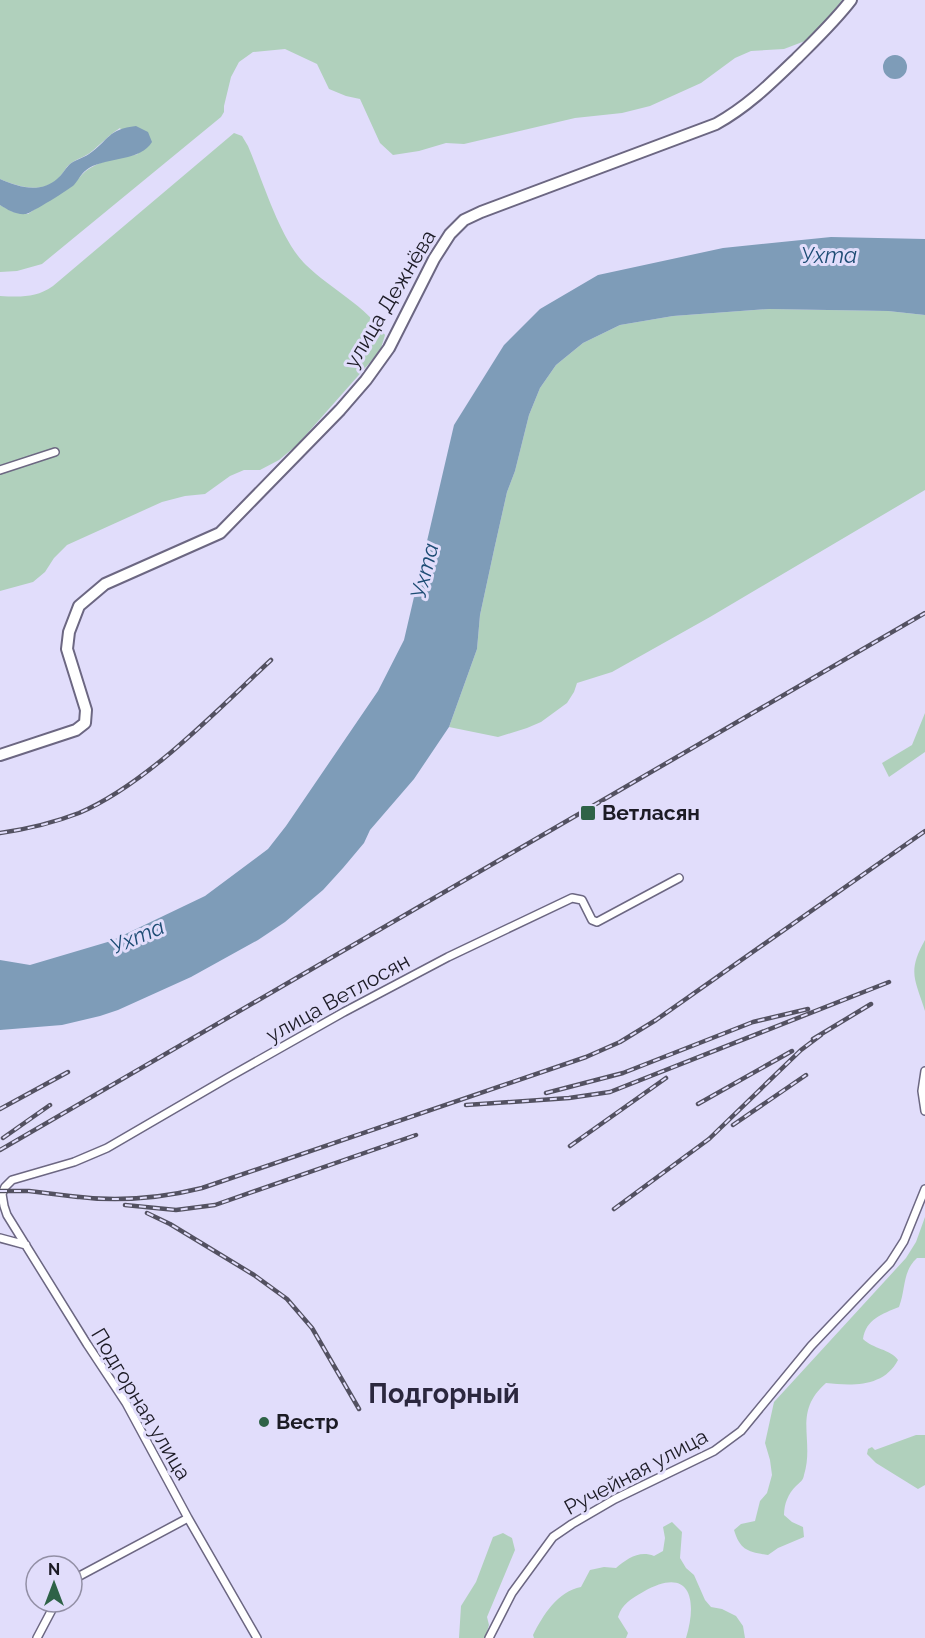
<svg xmlns="http://www.w3.org/2000/svg" width="925" height="1638" viewBox="0 0 925 1638" font-family="Raleway,sans-serif">
  <rect width="100%" height="100%" fill="#e1ddfb"/>
  <path fill="#b0d0bc" d="M0 0H842L824 23 805 41 784 49 751 51 735 58 701 83 650 106 622 113 575 118 464 144 446 143 419 151 393 155 380 143 360 99 346 96 329 89 317 64 285 49 253 52 239 62 231 77 224 106V112L221 117 42 264 17 271 0 272V205L13 212 28 214 80 177C94 160 117 159 138 154L120 128C109 135 101 144 91 152 85 157 76 159 70 164 65 168 63 174 58 179 42 194 18 187 0 179Z
    M234 133 242 136 248 146C263 181 280 240 306 265 332 290 365 305 385 335L381 348 373 359 297 445 279 460 260 470H244L230 476 205 494 185 496 162 502 67 545 54 558 45 572 33 582 0 591V296C20 297 36 298 53 286Z
    M769 309 888 311 925 315V490L710 617 612 672 577 683 574 692 567 703 541 722 527 728 498 737 449 727 477 649 480 615 494 550 507 492 515 471 529 415 540 388 556 365 583 343 620 325 673 316Z
    M925 713V752L889 777 882 763 912 745Z
    M925 940V1011C915 979 907 972 925 940Z
    M925 1217V1258H917C902 1272 906 1289 899 1307 882 1314 866 1319 863 1339 873 1349 890 1349 898 1360 884 1387 853 1386 826 1383 792 1413 815 1439 804 1475 803 1481 800 1482 796 1486 788 1494 784 1504 784 1515L792 1522 803 1527 804 1537 778 1548 768 1555C748 1552 740 1550 734 1530L741 1524 755 1521 760 1501 767 1493 772 1475 770 1460 765 1443 774 1402 906 1258 916 1242Z
    M916 1435H925V1485L918 1489 876 1463 867 1454 868 1449 872 1447 875 1450Z
    M672 1522 682 1532 680 1558 686 1568 694 1575 705 1600 711 1607 722 1609 736 1616 743 1626 745 1638H686C698 1599 690 1565 643 1592 631 1599 622 1604 618 1617L628 1633 626 1638H534L533 1635C543 1615 558 1591 581 1587L590 1570 604 1567 616 1568C627 1559 639 1550 654 1556L663 1551 665 1538 663 1527Z
    M503 1533 512 1538 515 1550 487 1617 489 1625 485 1638H459L461 1606 476 1582 493 1537Z"/>
  <path fill="#7e9cb8" d="M883 67a12 12 0 1 1 24 0a12 12 0 1 1-24 0Z
    M136 126 148 132 152 142C141 161 108 157 89 168 82 172 79 179 74 185 70 189 31 213 26 214 16 215 8 210 0 205V179C18 187 40 194 57 179 62 175 65 169 69 165 74 160 83 158 89 154 109 140 108 129 136 126Z
    M831 237 925 239V315L888 311 769 309 673 316 620 325 583 343 556 365 540 388 529 415 515 471 507 492 494 550 480 615 477 649 449 727 414 779 370 830 364 843 343 868 323 890 285 922 258 940 191 977 118 1010 100 1016 62 1025 0 1030V960L30 965 111 941 205 896 268 849 286 826 378 691 404 640 454 425 504 345 540 309 598 275 723 248Z"/>
  <g fill="none" stroke-linecap="round" stroke-linejoin="round">
    <defs>
      <path id="street" d="M0 470 55 452
        M925 1071 922 1091 925 1111
        M0 1238 26 1245
        M72 1580 188 1518
        M37 1638 56 1602
        M257 1638 188 1518 126 1403 87 1344 7 1215 4 1206 2 1194 5 1187 12 1180 74 1162 107 1148 229 1077 344 1012 448 957 572 898 582 900 592 920 597 922 679 878
        M489 1638 512 1593 553 1537 572 1524 615 1499 714 1451 741 1431 811 1346 890 1263 904 1241 925 1189"/>
      <path id="secondary" d="M0 755 76 730 85 723 86 710 67 649 69 632 79 606 105 584 220 533 340 410 366 380 389 348 434 259 450 234 464 220 481 212 716 124C748 106 770 84 796 59 815 40 835 21 851 0"/>
    </defs>
    <use href="#street" stroke="#6c6782" stroke-width="10"/>
    <use href="#secondary" stroke="#6c6782" stroke-width="14"/>
    <use href="#street" stroke="#fff" stroke-width="7"/>
    <use href="#secondary" stroke="#fff" stroke-width="10"/>
    <defs>
      <path id="rail" d="M0 833C28 829 53 823 79 813 147 784 217 710 271 660
        M813 1039 871 1004
        M546 1093 623 1073 753 1022 808 1009
        M698 1104 792 1051
        M466 1105 569 1098 610 1092 889 982
        M0 1109 68 1072
        M733 1125 806 1075
        M3 1138 50 1105
        M570 1146 666 1078
        M0 1150 925 613
        M0 1191H29L78 1197
        M70 1196C115 1202 158 1199 202 1188L586 1057 620 1042 656 1020 925 831
        M125 1205 176 1210 215 1205 416 1135
        M614 1209 709 1139 801 1050 821 1035
        M147 1213 170 1224 254 1275 287 1299 312 1328 359 1409"/>
    </defs>
    <use href="#rail" stroke="#535161" stroke-width="4.5"/>
    <use href="#rail" stroke="#e1ddfb" stroke-width="2" stroke-dasharray="7" stroke-linecap="butt"/>
  </g>
  <g fill="#2e6247" stroke="#e1ddfb" stroke-width="2">
    <rect x="580" y="805" width="16" height="16" rx="3"/>
    <circle cx="264" cy="1422" r="6"/>
  </g>
  <g text-anchor="middle" stroke-width="6" stroke-linejoin="round" paint-order="stroke">
    <g font-size="21" fill="#1c1b25" stroke="#e1ddfb">
      <text transform="translate(390 299) rotate(-59)" y="7">улица Дежнёва</text>
      <text transform="translate(338 998) rotate(-29)" y="7">улица Ветлосян</text>
      <text transform="translate(141 1404) rotate(59)" y="7">Подгорная улица</text>
      <text transform="translate(636 1472) rotate(-28)" y="7">Ручейная улица</text>
    </g>
    <g font-size="21" font-weight="bold" fill="#1c1b25" stroke="#e1ddfb" text-anchor="start">
      <text x="602" y="820">Ветласян</text>
      <text x="276" y="1429">Вестр</text>
    </g>
    <g font-size="22" font-style="italic" fill="#1d4c74" stroke="#e1ddfb">
      <text x="829" y="263">Ухта</text>
      <text transform="translate(424 571) rotate(-76)" y="8">Ухта</text>
      <text transform="translate(137 936) rotate(-23)" y="8">Ухта</text>
    </g>
    <g font-size="27" font-weight="bold" fill="#2b273e" stroke="#e1ddfb">
      <text x="444" y="1403">Подгорный</text>
    </g>
  </g>
  <g transform="translate(54 1584)"><circle r="28" fill="#e1ddfb" stroke="#928fa5" stroke-width="1.5"/>
  <path d="M0-4.5L10 22L0 15L-10 22Z" fill="#2e6247"/>
  <text y="-9" font-size="16" font-weight="bold" text-anchor="middle" fill="#1c1b25">N</text>
  </g>
</svg>
